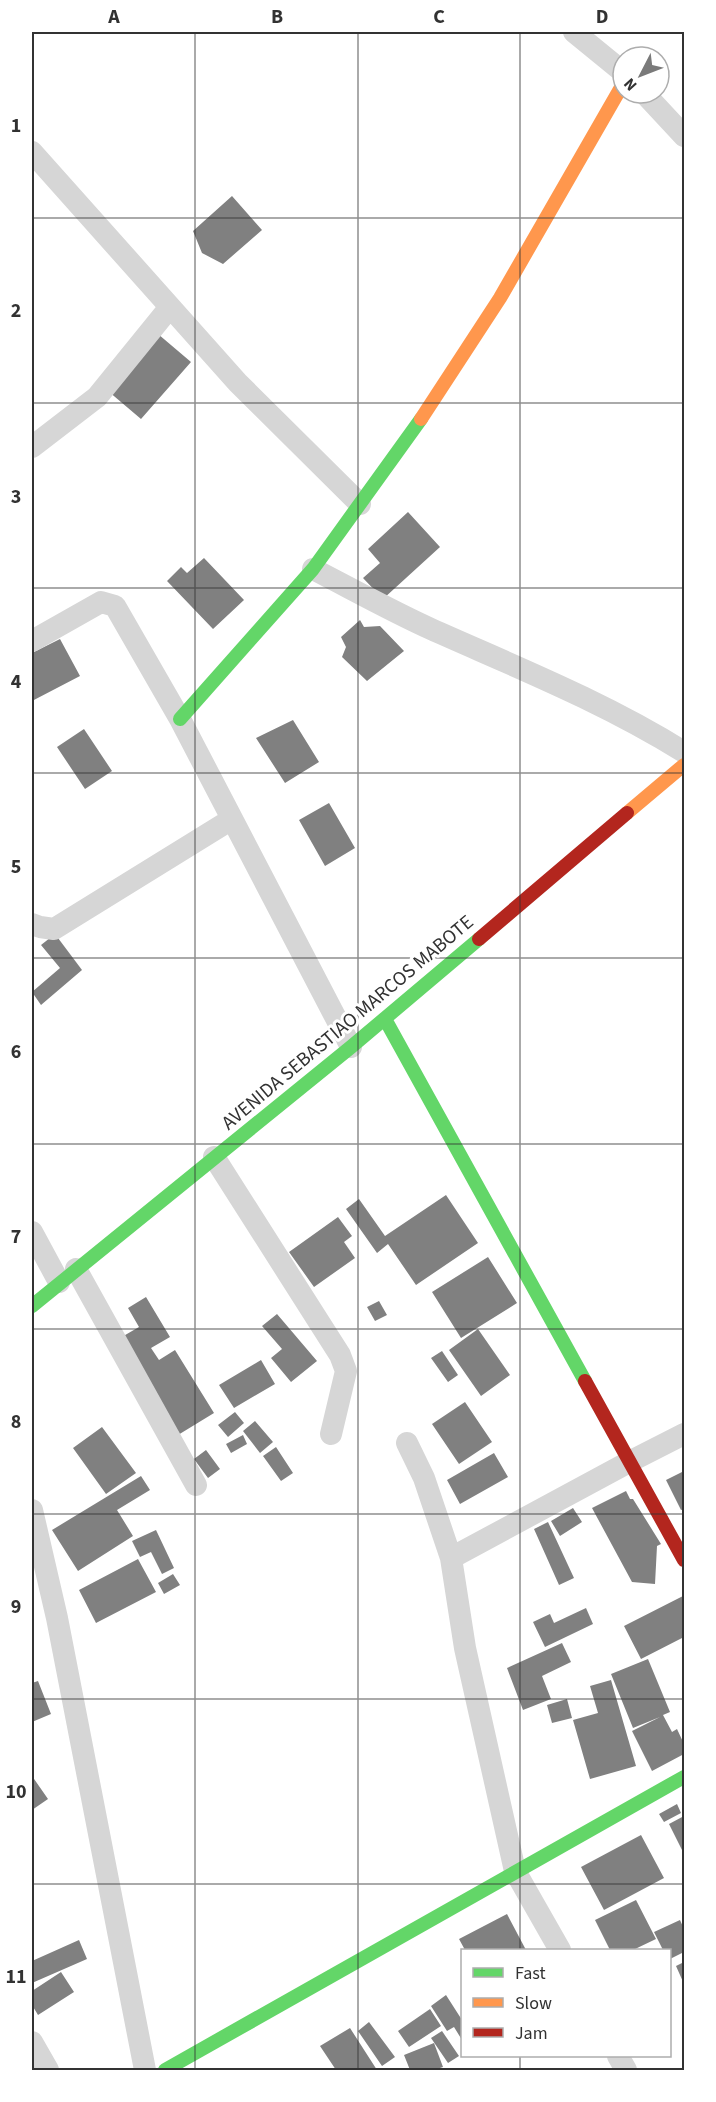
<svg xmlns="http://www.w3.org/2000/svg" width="716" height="2102" viewBox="0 0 716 2102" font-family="'Source Sans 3',sans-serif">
  <rect width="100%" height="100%" fill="#fff"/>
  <path fill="#808080" d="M232 196 262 230 223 264 202 253 193 231Z
    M158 334 191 362 141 419 108 391Z
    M408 512 440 547 383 599 363 578 380 563 368 549Z
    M204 558 244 600 213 629 167 581 181 567 187 573Z
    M360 620 364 627 380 626 404 651 367 681 342 657 346 647 341 637Z
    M60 639 80 676 32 701V653Z
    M293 720 319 762 285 783 256 738Z
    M84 729 112 771 85 789 57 747Z
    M329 803 355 848 325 866 299 820Z
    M55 934 82 970 41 1005 32 992 60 968 41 945Z
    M446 1195 478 1243 416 1285 388 1244 377 1253 346 1209 359 1199 385 1236Z
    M338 1217 352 1236 344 1242 355 1258 314 1287 289 1252Z
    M488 1257 517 1303 461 1338 432 1292Z
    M146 1297 170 1337 151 1348 159 1360 175 1350 214 1413 178 1435 120 1338 139 1327 128 1308Z
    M379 1301 387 1315 375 1321 367 1307Z
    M277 1314 317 1361 291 1382 271 1358 282 1349 262 1326Z
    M478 1329 510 1375 481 1396 449 1350Z
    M442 1351 458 1375 448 1382 431 1358Z
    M261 1360 275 1384 234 1408 219 1385Z
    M465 1402 492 1442 459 1464 432 1424Z
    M235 1412 244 1423 228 1437 218 1425Z
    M255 1421 273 1442 260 1453 243 1431Z
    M102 1427 136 1473 106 1494 73 1448Z
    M243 1435 247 1444 231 1453 226 1444Z
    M276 1447 293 1473 281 1481 263 1456Z
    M206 1450 220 1469 208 1478 194 1459Z
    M494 1453 508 1477 460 1504 447 1480Z
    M684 1471V1509L681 1510 666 1480Z
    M141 1476 150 1490 117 1510 133 1536 78 1571 52 1530Z
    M626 1491 630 1499H633L661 1544 657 1546 655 1584 632 1582 592 1508Z
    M573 1508 582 1522 560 1536 551 1521Z
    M548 1522 574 1578 559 1585 534 1529Z
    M156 1530 174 1568 162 1574 151 1552 140 1557 132 1541Z
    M138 1559 156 1592 96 1623 79 1590Z
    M173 1574 180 1585 164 1594 158 1583Z
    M683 1596 684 1599V1637L641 1659 624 1626Z
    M586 1608 593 1624 545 1647 533 1622 550 1614 554 1623Z
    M562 1643 571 1662 542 1676 551 1699 523 1710 507 1668Z
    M648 1659 670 1712 663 1715 672 1732 677 1729 684 1744V1754L652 1771 632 1731 660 1717 633 1728 611 1674Z
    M611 1680 636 1766 590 1779 573 1720 598 1713 590 1686Z
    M38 1681 51 1714 32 1722V1683Z
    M567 1699 572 1718 552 1723 547 1705Z
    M32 1776 48 1799 32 1810Z
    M677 1804 681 1813 664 1822 659 1814Z
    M684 1816V1854L669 1824Z
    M641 1835 664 1878 604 1910 581 1867Z
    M636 1900 656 1939 633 1950H610L595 1920Z
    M507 1914 526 1950H465L459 1939Z
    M680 1920 684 1929V1952L670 1959V1950H663L654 1932Z
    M79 1940 87 1959 32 1983V1961Z
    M684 1962V1984L676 1966Z
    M61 1972 74 1992 38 2015 32 2005V1991Z
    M446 1995 462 2020V2040L454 2027 447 2031 431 2006Z
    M430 2009 441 2026 409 2047 398 2031Z
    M369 2022 395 2057 382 2066 358 2031Z
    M350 2028 377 2070H336L320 2046Z
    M442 2031 459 2056 448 2063 431 2038Z
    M434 2043 443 2067 434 2070H410L404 2055Z"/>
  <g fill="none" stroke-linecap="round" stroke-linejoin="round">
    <path stroke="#d6d6d6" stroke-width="22" d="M574 32 623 72
      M644 93 684 136
      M32 152 238 383 360 504
      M32 447 97 397 170 307
      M313 569C352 589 391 611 431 629 516 667 604 702 684 752
      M32 641 101 602 115 606 180 719 351 1047
      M32 924 40 927 54 929 232 819
      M214 1157 340 1355 346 1371 331 1434
      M32 1232 59 1282
      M76 1269 196 1485
      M407 1443 424 1478 451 1558 465 1648 515 1871 560 1950
      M32 1510 57 1618 145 2070
      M451 1558 629 1462 684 1434
      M32 2042 48 2070
      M618 2056 626 2070"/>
    <path stroke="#63d668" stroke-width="14" d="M180 719 313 569 421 419
      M385 1019 585 1381
      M32 1306 351 1047 479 939
      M165 2070 684 1777"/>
    <path stroke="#ff974d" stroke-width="14" d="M421 419 500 298 623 84
      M627 813 684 765"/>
    <path stroke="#b3261e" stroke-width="14" d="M479 939 627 813
      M585 1381 684 1560"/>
  </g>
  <path fill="none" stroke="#323232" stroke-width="1.5" stroke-opacity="0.55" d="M195 32V2070M358 32V2070M520 32V1950M32 218H684M32 403H684M32 588H684M32 773H684M32 958H684M32 1144H684M32 1329H684M32 1514H684M32 1699H684M32 1884H684M520 2056V2070"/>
  <g text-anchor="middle" stroke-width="6" stroke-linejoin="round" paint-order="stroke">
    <g font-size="20" fill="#323232" stroke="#fff">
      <text transform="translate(347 1022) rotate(-40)" y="7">AVENIDA SEBASTIAO MARCOS MABOTE</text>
    </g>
  </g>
  <rect width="716" height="2102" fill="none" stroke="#ffffff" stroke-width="66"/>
  <rect x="461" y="1949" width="210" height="108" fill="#ffffff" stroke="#adadad" stroke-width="1.5"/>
  <rect x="473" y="1968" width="30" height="9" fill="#63d668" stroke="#adadad" stroke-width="1.5"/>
  <text x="515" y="1979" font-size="18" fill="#323232">Fast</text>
  <rect x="473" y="1998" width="30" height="9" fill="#ff974d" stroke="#adadad" stroke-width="1.5"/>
  <text x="515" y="2009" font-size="18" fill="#323232">Slow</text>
  <rect x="473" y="2028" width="30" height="9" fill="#b3261e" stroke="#adadad" stroke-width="1.5"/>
  <text x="515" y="2039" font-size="18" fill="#323232">Jam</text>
  <g transform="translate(641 75) rotate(228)"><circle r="28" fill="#ffffff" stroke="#adadad" stroke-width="1.5"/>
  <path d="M0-4.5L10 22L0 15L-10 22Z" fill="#7a7a7a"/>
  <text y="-9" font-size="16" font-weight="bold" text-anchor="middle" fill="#323232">N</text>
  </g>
  <rect x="33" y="33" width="650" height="2036" fill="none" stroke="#323232" stroke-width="2"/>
  <g font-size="20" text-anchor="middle" font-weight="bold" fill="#323232">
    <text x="114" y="23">A</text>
    <text x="277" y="23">B</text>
    <text x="439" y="23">C</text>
    <text x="602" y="23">D</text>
    <text x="16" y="132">1</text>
    <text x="16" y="317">2</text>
    <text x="16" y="503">3</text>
    <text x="16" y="688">4</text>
    <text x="16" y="873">5</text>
    <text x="16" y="1058">6</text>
    <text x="16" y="1243">7</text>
    <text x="16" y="1428">8</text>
    <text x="16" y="1613">9</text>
    <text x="16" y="1798">10</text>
    <text x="16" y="1983">11</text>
  </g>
</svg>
